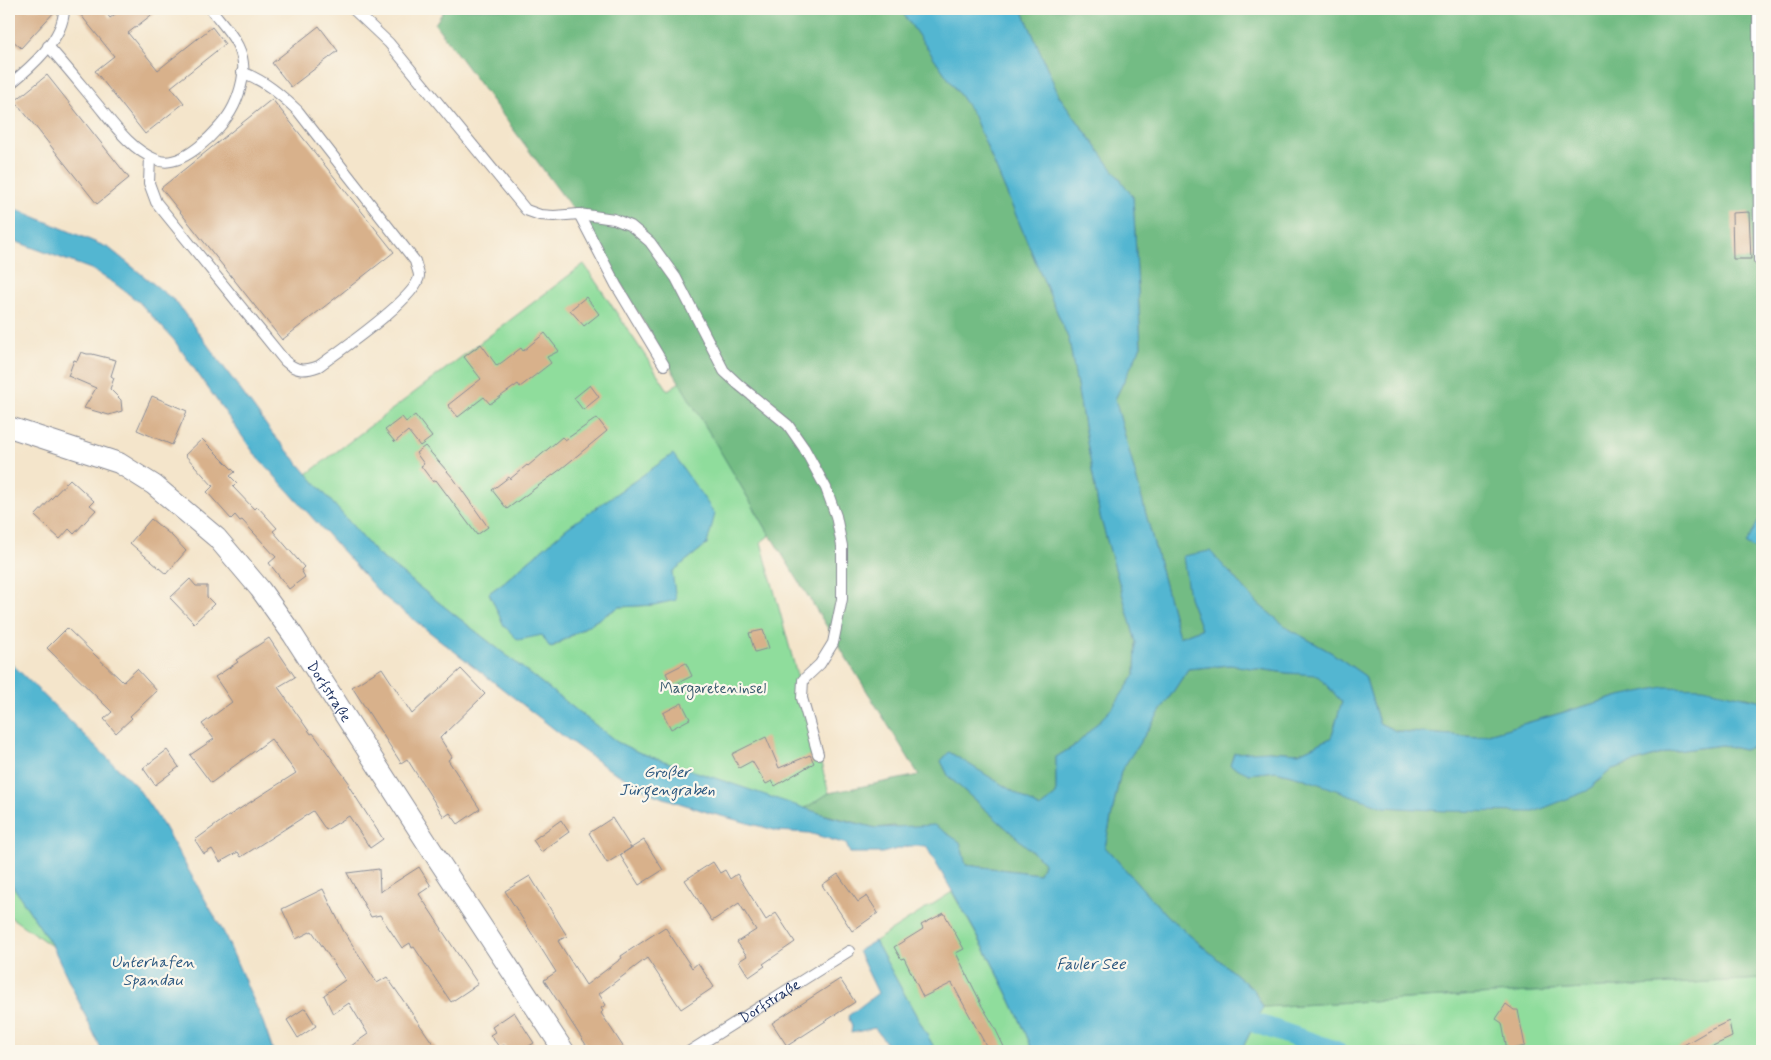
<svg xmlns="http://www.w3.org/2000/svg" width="1771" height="1060" viewBox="0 0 1771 1060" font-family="Mynerve,sans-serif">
  <rect width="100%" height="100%" fill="#fbf7ec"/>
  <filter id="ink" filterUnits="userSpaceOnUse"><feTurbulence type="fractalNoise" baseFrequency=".02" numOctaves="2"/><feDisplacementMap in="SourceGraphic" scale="10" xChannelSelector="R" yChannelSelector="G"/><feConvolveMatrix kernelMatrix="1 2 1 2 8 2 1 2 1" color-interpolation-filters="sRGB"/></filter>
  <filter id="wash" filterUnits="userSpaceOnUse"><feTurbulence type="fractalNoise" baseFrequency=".0096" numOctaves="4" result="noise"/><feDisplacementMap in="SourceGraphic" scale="20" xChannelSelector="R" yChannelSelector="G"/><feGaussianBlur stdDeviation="1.12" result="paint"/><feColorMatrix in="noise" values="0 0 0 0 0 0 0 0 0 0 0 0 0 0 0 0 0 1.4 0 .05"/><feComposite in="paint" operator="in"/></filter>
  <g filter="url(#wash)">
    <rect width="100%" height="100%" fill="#f4e5cb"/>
    <path fill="#8fdd9c" stroke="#55867d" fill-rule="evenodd" d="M584 264 668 390 680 382 770 535 761 542 829 793 804 809 640 753 617 742 377 554 307 474ZM672 455 707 544 672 572 654 605 619 607 551 648 542 634 489 593 504 582 567 528Z
      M9 880 53 947 9 916Z
      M952 892C982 944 1011 995 1033 1051H936L875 941Z
      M1762 979V1051H1241L1263 1007Z"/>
    <path fill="#73bc84" stroke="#477671" d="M445 9H900L973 114 1069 340 1100 516 1136 642 1135 675 1113 707 1076 745 1056 757V795L1040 808 949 752 941 761 949 777 1044 862 1039 874 966 865 960 842 893 826 876 828 804 809 829 793 919 775 770 535 592 235 435 24Z
      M1022 9H1762V701L1747 697 1620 696 1478 737 1396 731 1379 723 1365 676 1332 653 1289 629 1258 604 1230 572 1189 597 1201 629 1179 637 1115 399 1141 346 1133 197 1059 96Z
      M1230 665 1287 673 1317 674 1342 702 1331 738 1299 753 1268 751 1249 774 1276 771 1299 777 1333 788 1587 791 1612 769 1668 752 1722 745 1744 750 1762 741V979L1263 1007 1254 990 1167 916 1105 847 1121 771 1188 669Z"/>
    <path fill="#53b6d1" stroke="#377298" d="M900 9H1022L1059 96 1133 197 1141 346 1115 399 1179 637 1201 629 1189 597 1183 556 1210 551 1258 604 1289 629 1332 653 1365 676 1379 723 1396 731 1478 737 1620 696 1664 687 1703 688 1762 701V741L1744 750 1722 745 1668 752 1612 769 1587 791 1534 812 1446 811 1384 807 1299 777 1276 771 1249 774 1230 765 1234 753 1268 751 1299 753 1331 738 1342 702 1317 675 1287 673 1230 665 1188 669 1121 771 1105 847 1167 916 1254 990 1263 1007 1241 1051H1033C1005 979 964 912 926 846H909L882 853H850L846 844 809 833 778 831 710 813 655 795 607 768 563 736 382 595 254 453 174 340 139 302 114 283 91 269 9 239V206L109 248 176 302 272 433 377 554 617 742 640 753 828 816 876 828 934 825 960 842 966 865 1039 874 1044 862 949 777 941 761 949 752 1040 808 1056 795V757L1076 745 1113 707 1135 675 1136 642 1100 516 1069 340 973 114Z
      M673 454 715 514 707 544 672 572 676 600 654 605 619 607 550 648 542 635 518 640 504 626 489 593 504 582 567 528Z
      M1762 515V553L1746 544Z
      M9 661 137 787 163 825 224 933 263 1022 273 1051H102L53 947 9 880Z
      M875 941 936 1051H892L875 1028 851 1033 852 1026 848 1016 878 993 858 951Z"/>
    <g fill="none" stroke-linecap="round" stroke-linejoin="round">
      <path stroke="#53b6d1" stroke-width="20" d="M1255 1023 1336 1051"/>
    </g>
    <g id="blocks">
      <path fill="#d8b18b" d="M9 9H57L21 48 9 37Z
        M76 9H103L110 18 122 9H159L128 33 158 70 212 27 225 44 171 87 184 103 145 134 95 71 114 56Z
        M319 26 338 51 291 87 272 63Z
        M47 75 129 178 97 204 15 101Z
        M272 99 394 252 282 340 161 188Z
        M1749 212 1751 259H1733L1732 213Z
        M586 297 599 314 584 326 570 310Z
        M545 333 559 351 547 357 551 363 520 387 518 384 490 404 484 397 458 417 448 405 481 379 464 357 481 344 497 366 521 348 523 351Z
        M81 352 87 354H92L116 360 111 376 114 378 110 389 121 400 122 411 109 415 84 408 96 388 68 376 74 360 77 361Z
        M590 385 599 397 583 410 574 398Z
        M152 396 187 411 172 445 137 430Z
        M415 415 432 437 420 446 408 431 395 442 385 430 402 417 406 422Z
        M597 418 607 431 561 469 507 509 492 490 509 477 510 479 527 465 528 466 562 437 565 440Z
        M202 439 235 472 230 476 237 483 233 487 254 509 257 506 277 528 273 531 304 567 301 570 305 577 289 589 269 563 276 557 242 520 240 521 235 515 231 519 207 492 213 486 185 455Z
        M425 446 454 479 488 527 477 535 436 480 433 482 421 466 424 464 416 453Z
        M70 479 94 501 90 505 96 510 74 534 69 529 60 539 35 516Z
        M151 519 172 536 186 551 166 574 130 543Z
        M190 579 196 586H207V597L214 604 194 623 170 598Z
        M67 628 123 682 137 669 157 691 130 716 132 718 116 733 104 719 112 712 47 648Z
        M763 630 769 648 755 652 749 633Z
        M269 638 295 677 278 687 311 734 313 733 350 784 348 785 383 839 370 848 349 816 326 830 313 811 241 857 238 852 220 862 212 849 204 854 195 840 227 817 296 773 271 739 211 783 190 755 214 739 202 724 232 702 215 677 238 662 236 660Z
        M686 663 692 676 672 686 666 673Z
        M382 668 412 714 461 669 485 694 440 738 452 757 448 760 480 809 458 824 450 813 444 817 407 759 401 763 352 687Z
        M682 703 690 719 671 729 663 713Z
        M766 737 779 768 810 755 814 763 775 786 772 781 766 784 752 761 739 768 732 754Z
        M167 750 179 767 155 785 143 768Z
        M612 818 631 848 607 863 589 833Z
        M561 820 569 832 541 852 533 840Z
        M644 840 663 870 639 885 620 855Z
        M713 862 720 873 725 870 730 879 737 874 766 920 776 913 795 942 763 964 765 966 749 977 739 961 747 956 737 942 756 930 739 903 712 921 685 880Z
        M419 867 431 886 419 894 442 929H441L478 984 451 1002 414 947 412 948 410 943 402 948 380 915 371 917 347 873 379 869 380 892Z
        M838 874 858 902 867 896 878 913 852 931 822 885Z
        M530 876 567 936 558 941 586 985 622 958 621 956 665 927 692 968 698 963 714 987 681 1009 647 958 599 994 606 1005 601 1008 603 1011 601 1013 626 1051H590L544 980 556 972 505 891Z
        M323 889 343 930 377 983 387 977 438 1051H344L368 1034 349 1003 333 1014 324 995 345 980 312 931 296 939 282 909Z
        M944 913 964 949 956 953 980 1001H979L994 1026 1006 1051H989L952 983 923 997 904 958 901 959 894 947 923 929 921 925Z
        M840 979 855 1002 787 1046 772 1023Z
        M1506 1004 1514 1010H1518L1525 1046 1507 1050 1502 1023 1496 1019Z
        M305 1008 316 1026 298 1038 287 1020Z
        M514 1012 534 1043 521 1051H508L504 1045 500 1048 490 1035 495 1032 492 1027Z
        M1729 1021 1732 1037 1702 1051H1676L1675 1050 1708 1031Z"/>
    </g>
  </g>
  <g filter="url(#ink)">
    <use href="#blocks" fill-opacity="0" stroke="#888a94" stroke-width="1"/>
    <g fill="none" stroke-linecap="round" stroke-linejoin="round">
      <defs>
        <g id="service">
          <path d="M353 9 389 43 526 210 540 215 554 216 579 214 614 219 631 226 650 242 676 278 724 371 739 385 788 425 804 448 826 488 836 516 842 546V599L833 643 820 664 803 680 802 698 818 754"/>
          <path d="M1758 9 1759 260 1762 264"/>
          <path d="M48 46C65 65 81 85 97 104 114 125 131 150 157 160 182 170 220 130 231 111 238 99 245 78 243 63 241 42 223 25 211 9"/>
          <path d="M9 85C30 68 64 39 64 9"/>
          <path d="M150 157 149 183 156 202 285 361C297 372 305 371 319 366 339 351 417 298 419 276 419 272 416 266 415 261L298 111C280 94 265 81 242 72"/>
          <path d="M579 214 616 285 664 365"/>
          <path id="s1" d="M690 1051 849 951"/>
        </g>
        <g id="minor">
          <path id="s2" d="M9 427 119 463 154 485 217 538 260 589 293 635 427 843 564 1051"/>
        </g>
      </defs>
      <use href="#service" stroke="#888a94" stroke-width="12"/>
      <use href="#minor" stroke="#888a94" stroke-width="22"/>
      <use href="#service" stroke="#fff" stroke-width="10"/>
      <use href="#minor" stroke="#fff" stroke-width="20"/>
    </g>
  </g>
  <g text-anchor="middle" stroke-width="4.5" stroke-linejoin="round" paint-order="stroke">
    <g font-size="15" fill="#385a6e" stroke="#fbf7ec">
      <text x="713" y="693">Margareteninsel</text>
    </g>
    <g font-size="15" fill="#1b2f5e" stroke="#fbf7ec">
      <text dy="5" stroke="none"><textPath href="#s2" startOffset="430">Dorfstraße</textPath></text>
      <text dy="5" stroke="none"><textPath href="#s1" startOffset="94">Dorfstraße</textPath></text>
    </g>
    <g font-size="16" font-style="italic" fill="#2c5880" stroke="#fbf7ec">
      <text x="667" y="777">Großer<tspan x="667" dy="18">Jürgengraben</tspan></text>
      <text x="153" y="967">Unterhafen<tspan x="153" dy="18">Spandau</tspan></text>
      <text x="1091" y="969">Fauler See</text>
    </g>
  </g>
  <rect width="1771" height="1060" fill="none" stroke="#fbf7ec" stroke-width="30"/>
</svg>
